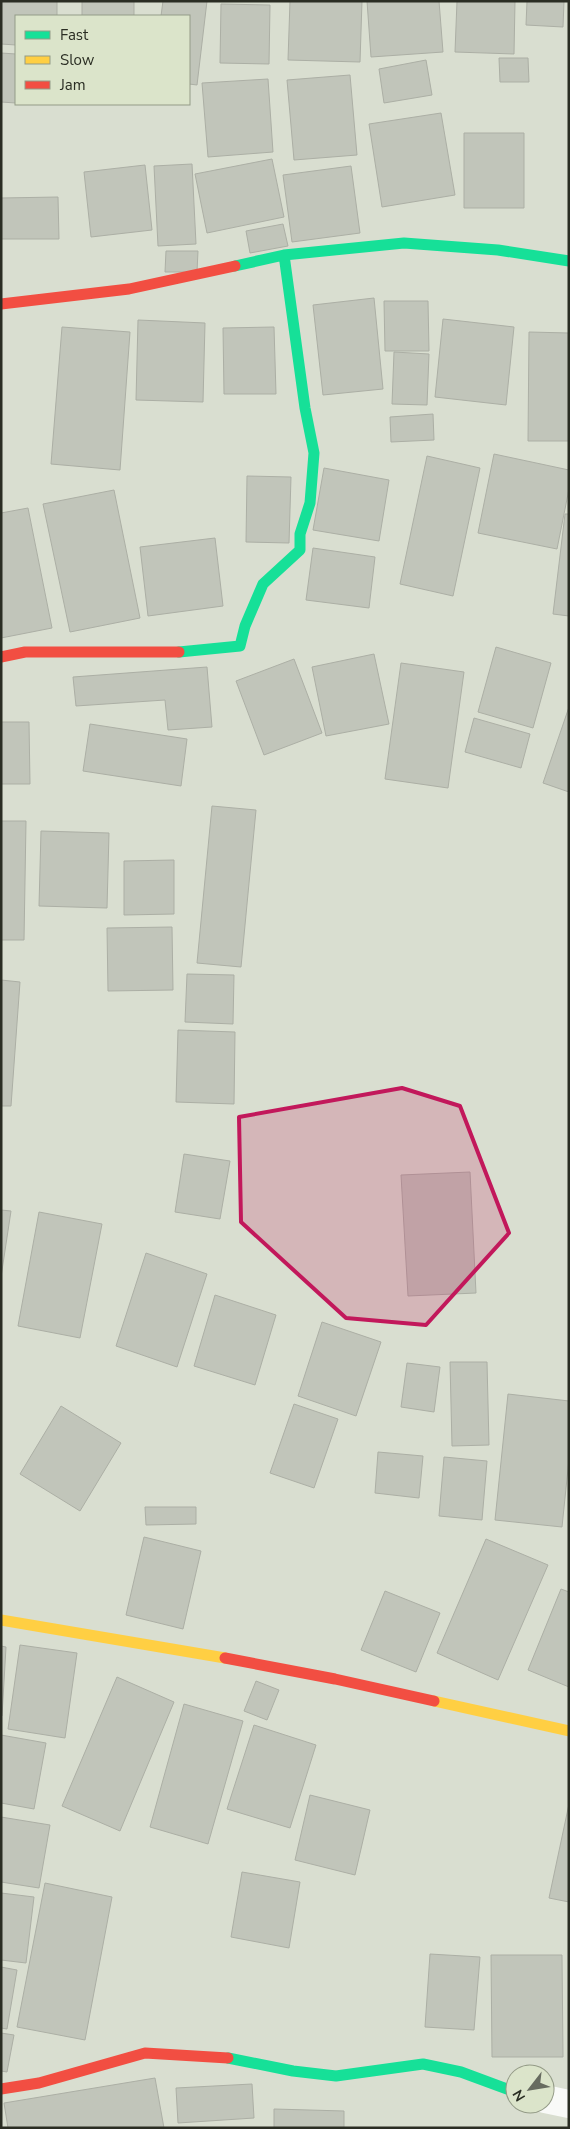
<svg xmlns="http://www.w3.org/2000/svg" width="570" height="2129" viewBox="0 0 570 2129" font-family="'Nunito Sans',sans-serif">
  <rect width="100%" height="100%" fill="#d9ded0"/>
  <path fill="#c1c5ba" stroke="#acafa5" d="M1 1H57V16H16V45L1 44Z
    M82 1H134V16H82Z
    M163 1H207L197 85 189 84V16H161Z
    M290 1H362L360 62 288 60Z
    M367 1H439L443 52 371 57Z
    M457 1H515L514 54 455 52Z
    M527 1H564L563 27 526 25Z
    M221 4 270 5 269 64 220 63Z
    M1 53 16 54V103L1 102Z
    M499 58H528L529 82H500Z
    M426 60 432 95 384 103 379 69Z
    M350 75 357 155 294 160 287 80Z
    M268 79 273 152 208 157 202 83Z
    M441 113 455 195 382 207 369 124Z
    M464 133H524V208H464Z
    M272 159 284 217 207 233 195 174Z
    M192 164 196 244 158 246 154 166Z
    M145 165 152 230 91 237 84 172Z
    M351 166 360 233 292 242 283 175Z
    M58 197 59 239H1V198Z
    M283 224 288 246 250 253 246 231Z
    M166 251H198L197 272H165Z
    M374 298 383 389 323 395 313 305Z
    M384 301H428L429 351H385Z
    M443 319 514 327 506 405 435 397Z
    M138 320 205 323 203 402 136 400Z
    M62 327 130 332 120 470 51 464Z
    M274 327 276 394H224L223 328Z
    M529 332 569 333V441H528Z
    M394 352 429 354 427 405 392 404Z
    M433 414 434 440 391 442 390 417Z
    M494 454 569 470V489L557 549 478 533Z
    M427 456 480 468 453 596 400 584Z
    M324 468 389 480 379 541 313 530Z
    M247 476 291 477 289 543 246 542Z
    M114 490 140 618 70 632 43 504Z
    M28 508 52 628 1 638V513Z
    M565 514H569V616L553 614Z
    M215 538 223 606 148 616 140 547Z
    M313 548 375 557 369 608 306 600Z
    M496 647 551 663 533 728 478 712Z
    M374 654 389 724 326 736 312 667Z
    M294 659 322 733 264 755 236 681Z
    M401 663 464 672 448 788 385 779Z
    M207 667 212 727 168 730 165 700 76 706 73 677Z
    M569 707V792L543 783Z
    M474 718 530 734 521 768 465 752Z
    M1 722H29L30 784H1Z
    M90 724 187 739 181 786 83 771Z
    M212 806 256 810 241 967 197 963Z
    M1 821H26L24 940H1Z
    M41 831 109 833 107 908 39 906Z
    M174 860V914L124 915V861Z
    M172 927 173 990 108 991 107 928Z
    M187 974 234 975 233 1024 185 1022Z
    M1 980 20 982 11 1106H1Z
    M178 1030 235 1032 234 1104 176 1102Z
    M184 1154 230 1161 220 1219 175 1212Z
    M470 1172 476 1293 408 1296 401 1175Z
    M1 1210 11 1211 1 1277Z
    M39 1212 102 1224 80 1338 18 1326Z
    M146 1253 207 1274 177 1367 116 1346Z
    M215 1295 276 1315 255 1385 194 1366Z
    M322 1322 381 1342 356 1416 298 1396Z
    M450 1362H487L489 1445 452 1446Z
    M407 1363 440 1367 434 1412 401 1407Z
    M508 1394 569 1401V1459L562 1527 495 1520Z
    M294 1404 338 1419 314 1488 270 1473Z
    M61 1406 121 1443 80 1511 20 1474Z
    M378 1452 423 1456 419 1498 375 1493Z
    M444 1457 487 1461 482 1520 439 1516Z
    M145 1507H196V1524L146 1525Z
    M144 1537 201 1551 183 1629 126 1615Z
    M486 1539 548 1565 498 1680 437 1653Z
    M561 1589 569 1592V1687L528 1670Z
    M385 1591 440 1613 416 1672 361 1650Z
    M20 1645 77 1653 65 1738 8 1729Z
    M1 1646 6 1647 2 1716H1Z
    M117 1677 174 1702 120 1831 62 1806Z
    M256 1681 279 1690 267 1720 244 1711Z
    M184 1704 243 1721 208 1844 150 1827Z
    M254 1725 316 1745 290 1828 227 1809Z
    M1 1735 46 1743 34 1809 1 1803Z
    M310 1795 370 1810 355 1875 295 1860Z
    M569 1804V1902L549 1898Z
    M1 1817 50 1825 39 1888 1 1882Z
    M242 1872 300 1882 289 1948 231 1937Z
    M45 1883 112 1897 85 2040 17 2027Z
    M1 1893 34 1897 26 1963 1 1960Z
    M430 1954 480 1957 474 2030 425 2027Z
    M491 1955H562L563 2057H492Z
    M1 1967 17 1970 7 2029 1 2028Z
    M1 2033 14 2035 7 2072 1 2071Z
    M155 2078 164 2128H8L4 2103Z
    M252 2084 254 2118 178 2123 176 2088Z
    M274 2109 344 2111V2128H274Z"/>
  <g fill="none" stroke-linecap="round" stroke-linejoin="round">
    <path stroke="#f9faf8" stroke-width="28" d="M545 2099 569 2104"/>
    <path stroke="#16e098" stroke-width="11" d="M235 266 284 255 404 243 498 250 569 261
      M179 652 240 646 245 626 263 584 300 550V534L310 503 314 453 305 408 284 255
      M228 2058 293 2071 336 2076 423 2064 461 2072 515 2092"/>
    <path stroke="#ffcf43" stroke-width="11" d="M1 1620 225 1658
      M434 1701 569 1731"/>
    <path stroke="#f24e42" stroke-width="11" d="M1 304 129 289 235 266
      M1 657 25 652H179
      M225 1658 335 1679 434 1701
      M1 2089 39 2083 145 2053 228 2058"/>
  </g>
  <path fill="#c2185b" fill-opacity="0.2" stroke="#c2185b" stroke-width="4" stroke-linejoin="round" d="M402 1088 460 1106 509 1233 426 1325 346 1318 241 1222 239 1117Z"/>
  <rect width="570" height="2129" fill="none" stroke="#2a2d23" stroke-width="5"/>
  <rect x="15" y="15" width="175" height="90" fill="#dbe4ca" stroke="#949b87"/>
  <rect x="25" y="31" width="25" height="8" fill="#16e098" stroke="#949b87"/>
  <text x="60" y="40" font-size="15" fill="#2a2d23">Fast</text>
  <rect x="25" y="56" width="25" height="8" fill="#ffcf43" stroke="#949b87"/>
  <text x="60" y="65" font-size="15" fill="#2a2d23">Slow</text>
  <rect x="25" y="81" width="25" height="8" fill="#f24e42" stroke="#949b87"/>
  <text x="60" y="90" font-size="15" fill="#2a2d23">Jam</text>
  <g transform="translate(530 2089) rotate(239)"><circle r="24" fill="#dbe4ca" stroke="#949b87"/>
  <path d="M0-4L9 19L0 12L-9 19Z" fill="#676b60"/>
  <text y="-8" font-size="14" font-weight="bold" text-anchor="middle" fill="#2a2d23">N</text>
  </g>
</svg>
